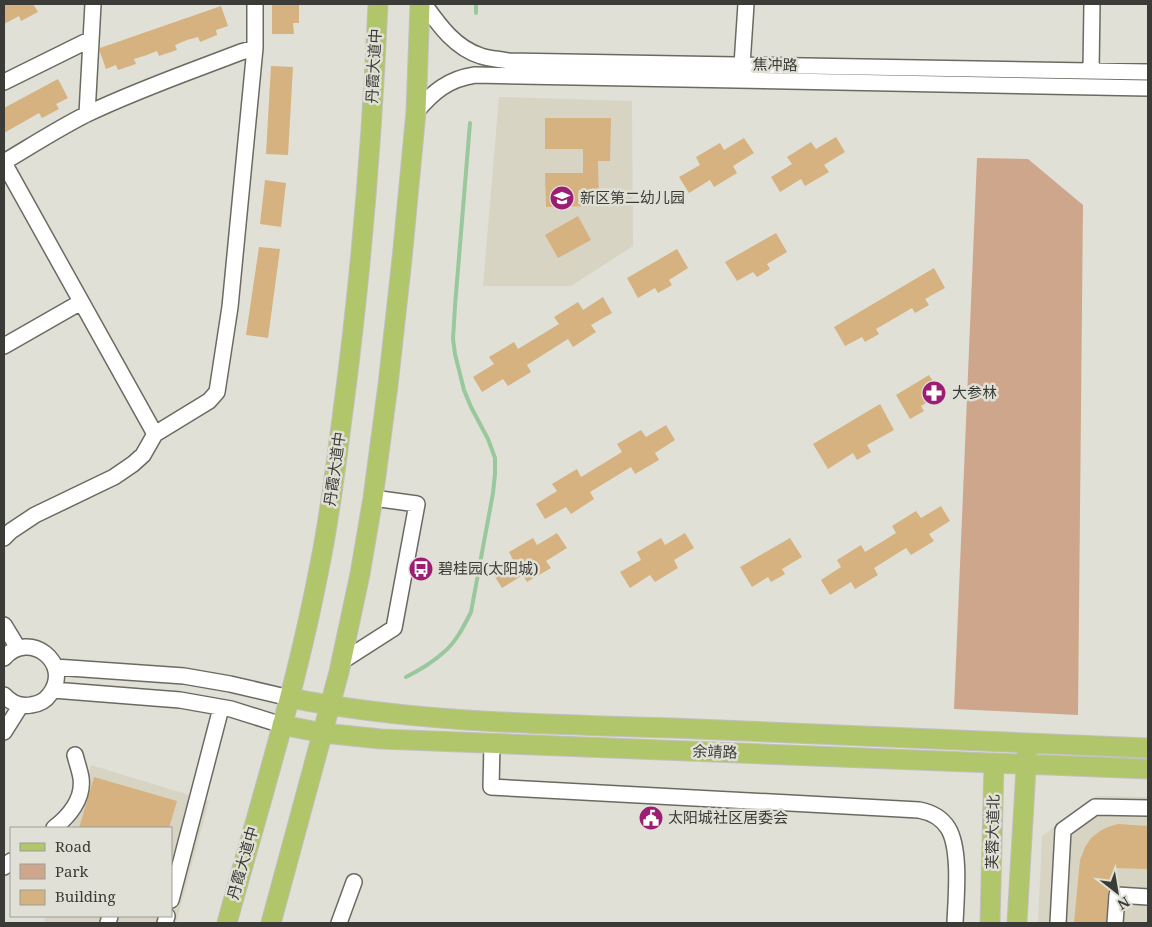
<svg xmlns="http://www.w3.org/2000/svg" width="1152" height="927" viewBox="0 0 1152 927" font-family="'Noto Serif','Noto Sans SC',serif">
  <rect width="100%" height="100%" fill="#e1e0d7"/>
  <path fill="#d7d4c4" d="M499 97 632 101 633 246 571 286H483Z
    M91 765 209 801 176 923H44L46 916H171V828H72Z
    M1096 796 1148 797V923H1038L1042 836Z"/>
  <path fill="#cea68c" d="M977 158 1028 159 1083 205 1078 715 954 709Z"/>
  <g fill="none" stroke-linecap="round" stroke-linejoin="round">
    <path stroke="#99c89d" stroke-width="4" d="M476 13V4
      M406 677C420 670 433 662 444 652 456 642 464 626 471 612L493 493 495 474V458L488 439 471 407 464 390 455 354 453 339 455 306 470 123"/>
  </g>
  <path fill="#d5b27f" d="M4 4H33L38 12 21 21 19 16 4 24Z
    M272 4H299V23H293L294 34H272Z
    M221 6 228 26 216 30 217 35 200 42 198 37 187 40 175 45 177 50 159 56 157 51 147 55 134 59 136 64 118 70 116 65 106 69 100 52V48Z
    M271 66 293 67 288 155 266 154Z
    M58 79 68 98 56 104 59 109 42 118 39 113 4 133V108Z
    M545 118H611L610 161H598L599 206 546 207 545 173H583V149H545Z
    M836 137 845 152 824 165 829 172 805 186 801 179 780 192 771 177 792 164 787 157 811 142 816 149Z
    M744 138 754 153 733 166 737 173 714 187 710 180 689 193 679 177 700 165 696 157 720 143 724 150Z
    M265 180 286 183 281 227 260 224Z
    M578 216 591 240 558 258 545 235Z
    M776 233 787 252 767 264 770 269 757 277 753 272 737 281 725 262Z
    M259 247 280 249 268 338 246 335Z
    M677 249 688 268 669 280 672 285 658 293 655 288 638 298 627 278Z
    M934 268 945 288 925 299 929 305 915 313 912 308 876 329 879 334 865 342 862 337 845 346 834 327Z
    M603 297 612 313 591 325 596 332 573 347 568 339 527 365 531 372 508 386 503 379 482 392 473 377 494 364 489 357 514 342 518 349 559 324 554 317 578 302 583 310Z
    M929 375 941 394 921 406 924 411 910 419 896 395Z
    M880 404 894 430 867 445 871 452 857 460 853 453 828 469 813 444Z
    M666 425 675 440 655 453 659 460 635 474 631 467 590 492 594 499 571 514 566 507 545 519 536 504 557 491 552 484 577 469 581 477 622 452 617 444 641 430 646 437Z
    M941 506 950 521 929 534 934 541 911 555 906 548 874 568 878 575 855 589 851 582 830 595 821 580 841 567 837 560 861 545 865 552 880 543 896 533 892 526 916 511 921 518Z
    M557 533 567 548 546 561 551 568 527 582 523 575 502 588 492 572 513 560 509 552 533 538 537 545Z
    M685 533 694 548 674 560 678 568 655 582 650 575 630 588 620 572 641 560 637 552 661 538 665 545Z
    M790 538 802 557 782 569 785 574 771 582 768 577 752 587 740 567Z
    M94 777 177 801 169 828H79Z
    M1118 824 1148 826V869L1114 868 1112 887 1109 890 1108 894 1106 923H1074L1080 860 1085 847 1091 838 1100 831 1108 827Z"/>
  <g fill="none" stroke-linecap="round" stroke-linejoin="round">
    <defs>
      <path id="minor" d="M424 4C439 25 455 48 481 56 490 59 499 59 508 61L1148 72
        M742 65 746 4
        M1091 71 1092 4
        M4 82 91 39
        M416 112C433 92 448 79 475 75L1148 88
        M87 114 93 4
        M4 162C31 146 59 128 87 114 137 90 189 72 241 52L255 48
        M4 163 155 434
        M4 346 81 302
        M4 538 11 531 35 515 114 477 133 464 143 455 155 434 209 401 217 392 230 307 255 48V4
        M4 625 18 648
        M4 658C29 629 73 663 50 694 46 700 39 704 31 705 20 707 11 703 4 695
        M341 662 394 628 417 504 373 498
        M55 667 184 676 230 684 290 698
        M53 690 180 700 231 709 282 725
        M4 732 21 705
        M492 744 491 787 919 810C930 812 941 817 948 828 961 849 956 898 955 923
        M54 828C68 817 84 799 81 778 80 771 77 763 75 755
        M4 867 11 861
        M171 900 221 708
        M108 923 110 916
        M165 923 167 916
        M339 923 354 882
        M1058 923 1063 830 1095 807 1148 808
        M1115 923 1117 895 1148 897"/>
      <path id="major" d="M290 698C416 723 545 724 673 728 832 734 990 741 1148 748
        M282 725 323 733 381 739 1148 769
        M227 923C259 806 296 689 319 569 330 517 336 464 343 411 361 276 372 140 378 4
        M271 923 339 672 360 574 373 498 388 385 402 259 416 112 420 4
        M990 923 994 763
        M1017 923 1027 751"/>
    </defs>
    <use href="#minor" stroke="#6b6a62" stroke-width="18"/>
    <use href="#major" stroke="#c0c0bf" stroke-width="21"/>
    <use href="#minor" stroke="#fff" stroke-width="15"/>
    <use href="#major" stroke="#b1c56b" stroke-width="19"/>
  </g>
  <defs>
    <symbol id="school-disc" viewBox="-11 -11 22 22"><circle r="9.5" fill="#9b1e74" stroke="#e1e0d7"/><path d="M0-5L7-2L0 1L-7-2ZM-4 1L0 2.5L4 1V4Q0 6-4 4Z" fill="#fff"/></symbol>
    <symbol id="pharmacy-disc" viewBox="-11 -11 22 22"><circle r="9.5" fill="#9b1e74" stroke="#e1e0d7"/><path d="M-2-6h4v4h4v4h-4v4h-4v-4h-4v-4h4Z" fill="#fff"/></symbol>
    <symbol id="bus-disc" viewBox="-11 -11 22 22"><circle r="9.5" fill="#9b1e74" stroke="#e1e0d7"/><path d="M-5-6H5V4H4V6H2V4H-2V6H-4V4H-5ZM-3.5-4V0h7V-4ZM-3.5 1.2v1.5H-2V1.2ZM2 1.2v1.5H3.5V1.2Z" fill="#fff"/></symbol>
    <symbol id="civic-disc" viewBox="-11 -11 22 22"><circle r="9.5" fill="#9b1e74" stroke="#e1e0d7"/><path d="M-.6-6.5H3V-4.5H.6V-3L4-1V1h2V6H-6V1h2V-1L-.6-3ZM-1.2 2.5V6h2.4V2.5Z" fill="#fff"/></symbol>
  </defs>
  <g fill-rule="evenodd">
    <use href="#school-disc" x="548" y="184" width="28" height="28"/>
    <use href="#pharmacy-disc" x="920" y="379" width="28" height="28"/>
    <use href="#bus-disc" x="407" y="555" width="28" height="28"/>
    <use href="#civic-disc" x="637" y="804" width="28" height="28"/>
  </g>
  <g text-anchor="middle" stroke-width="5" stroke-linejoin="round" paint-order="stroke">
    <g font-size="15" fill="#3b3b37" stroke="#e1e0d7">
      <text transform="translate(775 65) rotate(1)" y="5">焦冲路</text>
      <text transform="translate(374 66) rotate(-87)" y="5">丹霞大道中</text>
      <text transform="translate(335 469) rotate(-82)" y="5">丹霞大道中</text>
      <text transform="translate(715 752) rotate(2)" y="5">余靖路</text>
      <text transform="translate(993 832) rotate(-89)" y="5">芙蓉大道北</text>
      <text transform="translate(243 863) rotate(-74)" y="5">丹霞大道中</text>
    </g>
    <g font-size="15" fill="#3b3b37" stroke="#e1e0d7" text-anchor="start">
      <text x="580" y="203">新区第二幼儿园</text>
      <text x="952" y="398">大参林</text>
      <text x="438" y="574">碧桂园(太阳城)</text>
      <text x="668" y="823">太阳城社区居委会</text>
    </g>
  </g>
  <rect width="1152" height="927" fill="none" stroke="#3b3b37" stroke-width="10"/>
  <rect x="10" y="827" width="162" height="90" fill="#e1e0d7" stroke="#9f9e97"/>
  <rect x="20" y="843" width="25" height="8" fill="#b1c56b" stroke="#9f9e97"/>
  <text x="55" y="852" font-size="15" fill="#3b3b37">Road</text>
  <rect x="20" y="864" width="25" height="15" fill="#cea68c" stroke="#9f9e97"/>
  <text x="55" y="877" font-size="15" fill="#3b3b37">Park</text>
  <rect x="20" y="890" width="25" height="15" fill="#d5b27f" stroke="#9f9e97"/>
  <text x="55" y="902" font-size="15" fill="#3b3b37">Building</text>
  <g transform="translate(1117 892) rotate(149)" stroke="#e1e0d7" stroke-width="4" paint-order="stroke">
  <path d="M0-4L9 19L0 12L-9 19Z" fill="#3b3b37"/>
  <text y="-8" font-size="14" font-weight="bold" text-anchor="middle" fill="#3b3b37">N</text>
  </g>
</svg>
